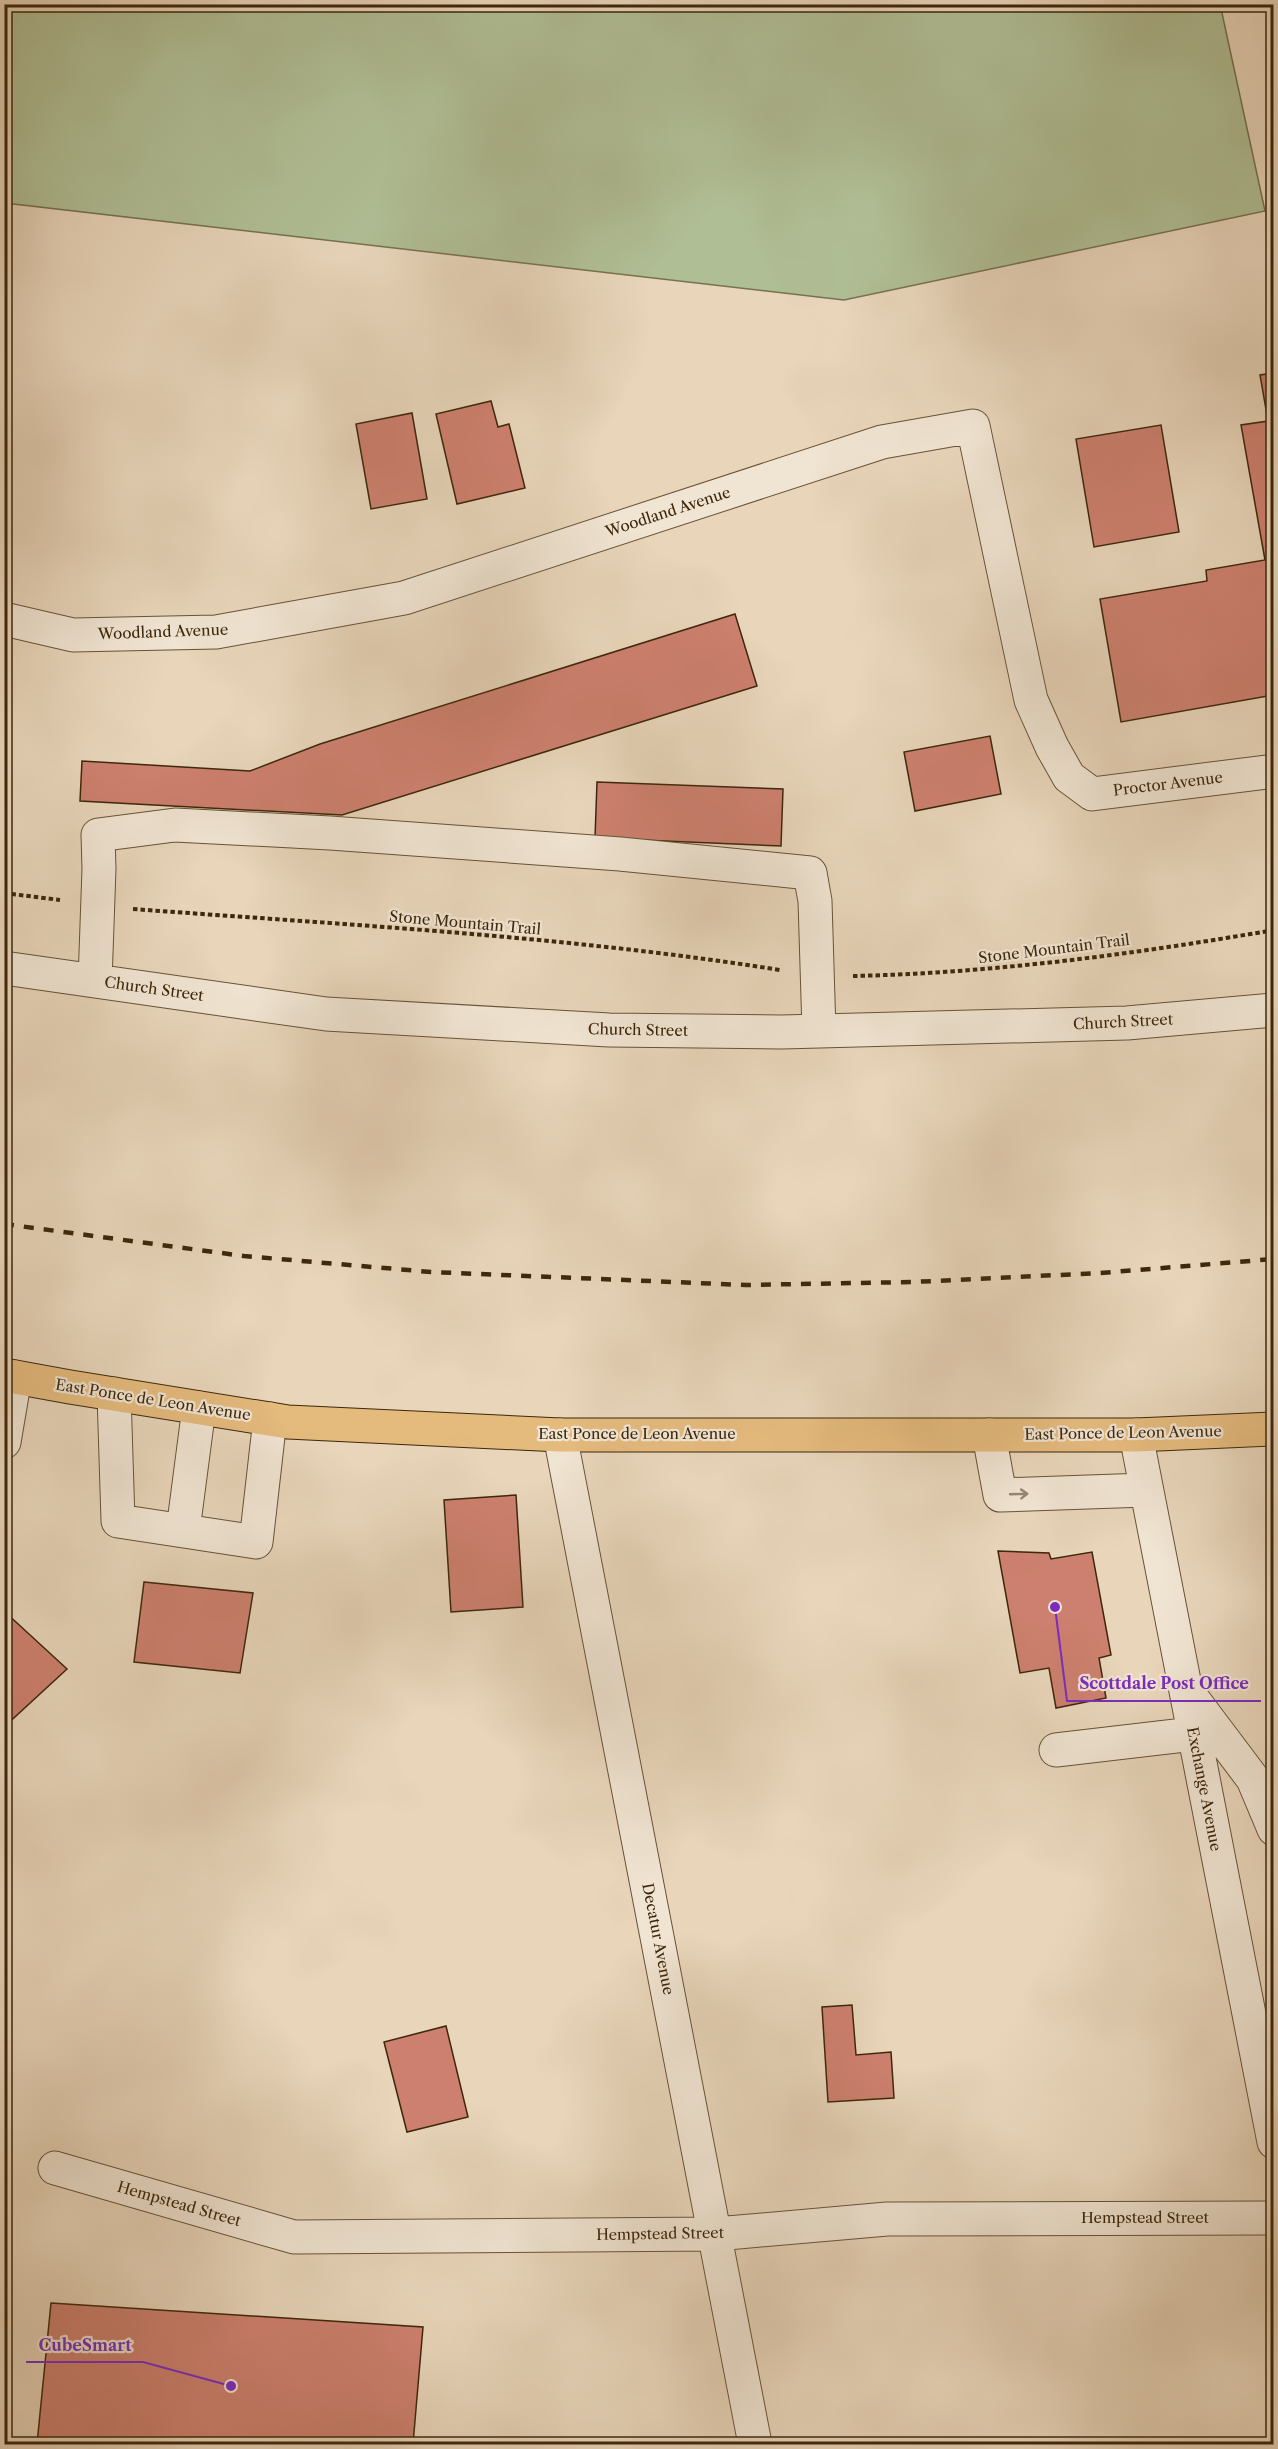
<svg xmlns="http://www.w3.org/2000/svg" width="1278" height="2449" viewBox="0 0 1278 2449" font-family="'Libre Caslon Text',serif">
  <rect width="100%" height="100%" fill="#e8d5ba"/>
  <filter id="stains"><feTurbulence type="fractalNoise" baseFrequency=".00333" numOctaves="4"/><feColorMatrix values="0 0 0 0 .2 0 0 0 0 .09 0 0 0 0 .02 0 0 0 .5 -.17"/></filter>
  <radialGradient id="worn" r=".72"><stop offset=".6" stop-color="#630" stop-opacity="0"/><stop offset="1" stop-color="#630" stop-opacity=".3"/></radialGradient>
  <path fill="#b0be95" stroke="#767250" stroke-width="1.5" d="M1220 4 1265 211 844 300 5 203V5Z"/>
  <path fill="#cd806f" stroke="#3d270b" stroke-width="1.5" d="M1274 373V695L1121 722 1100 599 1207 581 1206 570 1265 560 1241 425 1268 421 1260 375Z
    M491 401 498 427 509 424 525 488 457 504 436 414Z
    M412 413 427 499 371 509 356 424Z
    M1161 425 1179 532 1094 547 1076 439Z
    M735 614 757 686 342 815 80 801 82 761 250 771 320 744Z
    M990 736 1001 794 915 811 904 752Z
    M597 782 783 789 781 846 595 838Z
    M516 1495 523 1607 451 1612 444 1500Z
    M998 1551 1049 1553 1051 1559 1092 1552 1111 1655 1099 1658 1106 1698 1056 1708 1049 1668 1020 1673Z
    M144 1582 253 1593 240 1673 134 1662Z
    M4 1611 67 1669 4 1727Z
    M852 2005 856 2055 891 2052 894 2098 828 2102 822 2007Z
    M446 2026 468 2117 407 2132 384 2042Z
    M51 2303 423 2327 413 2444H37Z"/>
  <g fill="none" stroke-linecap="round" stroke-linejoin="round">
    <defs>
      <path id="minor" d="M4 619 73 635 216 632 404 598 882 442 973 426 1031 700 1052 747 1069 777 1092 794 1274 771
        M4 968 326 1014 609 1030 782 1032 1127 1023 1274 1010
        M95 981 99 869 98 835 175 825 330 833 620 854 810 873 815 901 819 1031
        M114 1394 118 1521 256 1542 270 1419
        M560 1435 755 2444
        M989 1435 1000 1495 1146 1490
        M1136 1435 1274 2142
        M4 1442 15 1377
        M183 1530 199 1408
        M1189 1694 1253 1779 1274 1829
        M1056 1750 1193 1734
        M55 2168 294 2237 716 2234 887 2219 1274 2218"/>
      <path id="major" d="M4 1375 70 1387 288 1422 560 1435H1136L1274 1429"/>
    </defs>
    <use href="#minor" stroke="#685237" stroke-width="35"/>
    <use href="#major" stroke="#3d270b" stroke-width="35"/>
    <path stroke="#3d270b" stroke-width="4" stroke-dasharray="4.5 3" stroke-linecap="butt" d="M4 893 60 900
      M133 909C349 925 566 936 780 970
      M853 976C994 973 1134 954 1274 930"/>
    <use href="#minor" stroke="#f0e4d2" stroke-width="33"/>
    <use href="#major" stroke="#e4ba7d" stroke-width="33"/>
    <path stroke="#3d270b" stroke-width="4.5" stroke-dasharray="10 10" stroke-linecap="butt" d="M4 1224 244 1256 431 1272 746 1285 913 1282 1100 1273 1274 1259"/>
  </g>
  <defs><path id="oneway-shaft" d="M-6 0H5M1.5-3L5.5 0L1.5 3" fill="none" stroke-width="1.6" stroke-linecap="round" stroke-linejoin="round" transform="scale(1.5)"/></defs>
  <use stroke="#96866e" href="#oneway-shaft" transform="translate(1019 1494) rotate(-2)"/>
  <g text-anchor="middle" stroke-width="4.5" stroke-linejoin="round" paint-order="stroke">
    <g font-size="15" fill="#3d270b" stroke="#f0e4d2">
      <text transform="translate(668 512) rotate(-18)" y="5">Woodland Avenue</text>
      <text transform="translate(163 632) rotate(-2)" y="5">Woodland Avenue</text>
      <text transform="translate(1168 784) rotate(-7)" y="5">Proctor Avenue</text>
      <text transform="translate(465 923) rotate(5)" y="5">Stone Mountain Trail</text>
      <text transform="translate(1054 949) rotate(-7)" y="5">Stone Mountain Trail</text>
      <text transform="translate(154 989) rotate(8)" y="5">Church Street</text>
      <text transform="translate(1123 1022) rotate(-3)" y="5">Church Street</text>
      <text transform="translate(638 1030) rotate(1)" y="5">Church Street</text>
      <text transform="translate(153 1400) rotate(9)" y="5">East Ponce de Leon Avenue</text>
      <text transform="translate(1123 1433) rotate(-1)" y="5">East Ponce de Leon Avenue</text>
      <text x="637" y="1439">East Ponce de Leon Avenue</text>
      <text transform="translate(1204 1789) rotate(79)" y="5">Exchange Avenue</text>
      <text transform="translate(658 1939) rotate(79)" y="5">Decatur Avenue</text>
      <text transform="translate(179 2204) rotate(16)" y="5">Hempstead Street</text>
      <text x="1145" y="2223">Hempstead Street</text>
      <text transform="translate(660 2234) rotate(-1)" y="5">Hempstead Street</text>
    </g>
  </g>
  <path fill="none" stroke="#7b2cbf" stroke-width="2" d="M1055 1607L1067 1701H1261M231 2386L143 2362H26"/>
  <g fill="#7b2cbf" stroke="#f0e4d2" stroke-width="2">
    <circle cx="1055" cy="1607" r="6"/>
    <circle cx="231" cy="2386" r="6"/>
  </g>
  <g font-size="16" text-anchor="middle" font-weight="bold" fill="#7b2cbf" stroke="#f0e4d2" stroke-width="4.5" stroke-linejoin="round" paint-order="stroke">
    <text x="1164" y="1689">Scottdale Post Office</text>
    <text x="85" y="2351">CubeSmart</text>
  </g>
  <rect width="1278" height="2449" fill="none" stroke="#e8d5ba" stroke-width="24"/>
  <rect x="6" y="6" width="1266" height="2437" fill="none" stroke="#3d270b" stroke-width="3"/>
  <rect x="12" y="12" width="1254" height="2425" fill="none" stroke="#3d270b" stroke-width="1.5"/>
  <rect width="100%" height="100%" filter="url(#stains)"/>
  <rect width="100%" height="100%" fill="url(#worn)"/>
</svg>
